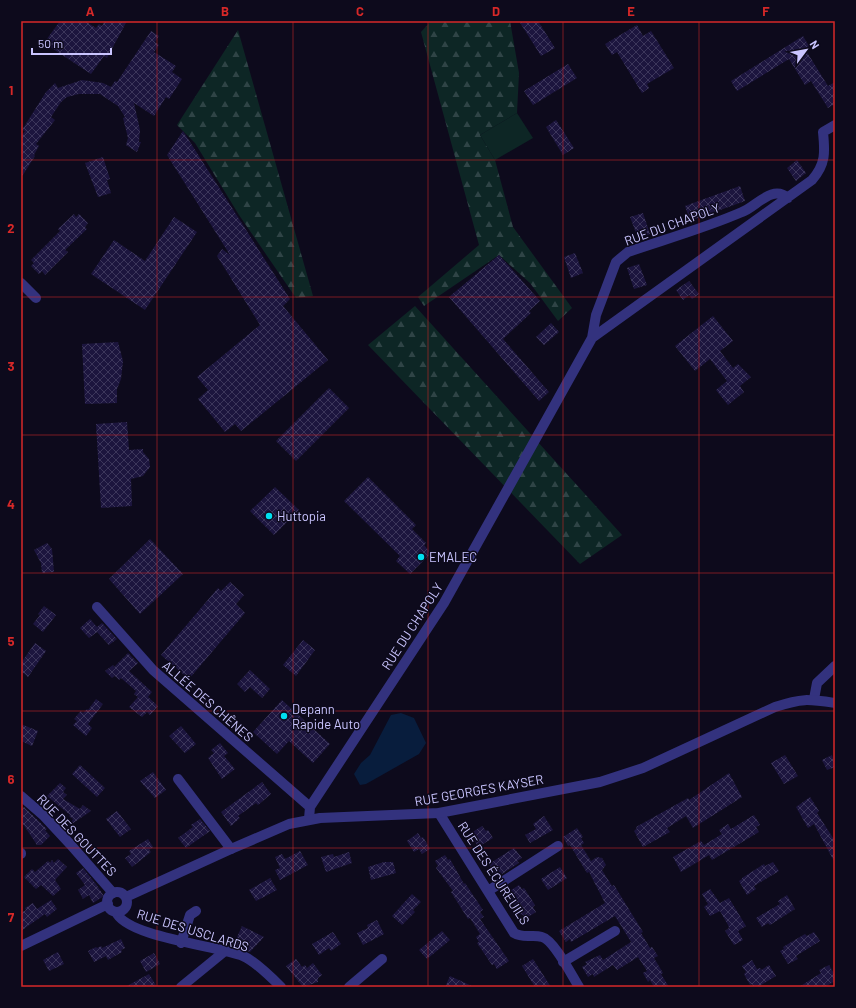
<svg xmlns="http://www.w3.org/2000/svg" width="856" height="1008" viewBox="0 0 856 1008" font-family="Barlow,sans-serif">
  <defs>
    <pattern id="forest-firs" width="22" height="20" patternUnits="userSpaceOnUse"><rect width="22" height="20" fill="#0d2625"/><path d="M5 1l3.5 6h-7zM16 11l3.5 6h-7z" fill="#2f4446"/></pattern>
    <pattern id="building-cross-hatch" width="8" height="8" patternUnits="userSpaceOnUse"><rect width="8" height="8" fill="#1c153e"/><path d="M0 0l8 8M0 8l8-8" fill="none" stroke="#3c365b"/></pattern>
  </defs>
  <rect width="100%" height="100%" fill="#0d0a1c"/>
  <path fill="url(#forest-firs)" d="M431 21H510L519 73 517 113 480 135 495 160 513 227 572 308 558 321 530 283 499 255 424 306 418 297 479 245 421 32Z
    M238 30 313 296 296 298 239 215 195 143 177 125Z
    M415 306 622 535 580 564 368 345Z"/>
  <path fill="#0d2625" d="M517 113 533 138 495 160 480 135Z"/>
  <path fill="#081d3d" d="M401 713 414 718 426 743 419 754 366 784 360 785 354 774 361 763 370 755 391 715Z"/>
  <path fill="url(#building-cross-hatch)" d="M60 21H85L96 28 99 24 102 26 105 21H127L107 58 104 56 91 74 44 43Z
    M519 21H538L555 48 541 56Z
    M637 25 643 36 651 31 674 68 647 84 649 88 642 93 617 52 612 55 605 44Z
    M151 31 159 36 155 42 159 45 154 52 176 66 172 72 182 79 169 99 166 97 154 116 134 103 140 130 139 142H141L137 152 126 145 128 138 123 118 125 117 118 106 100 94H79L67 97 61 102 51 117 55 120 36 144 39 146 34 155 35 156 21 178V137L25 131 22 130 46 92 55 83 58 88 82 80 103 83 111 87 115 81 117 82Z
    M803 36 809 46 805 49 828 86 835 82V104L828 108 811 81 805 85 789 59 737 91 731 81Z
    M568 64 577 78 533 105 524 91Z
    M556 120 574 148 563 155 546 127Z
    M183 131 290 299 283 306 328 360 241 431 235 424 225 432 198 399 208 390 197 377 260 325 217 256 222 249 230 255 167 155Z
    M103 157 110 179 107 180 111 193 98 197 85 163Z
    M797 160 806 173 796 181 787 168Z
    M740 186 745 201 690 221 685 206Z
    M643 213 650 234 638 238 630 217Z
    M74 214 76 217 79 214 88 223 85 227 87 229 65 250 68 252 45 275 42 271 39 274 31 266 34 263 31 260 60 231 58 229Z
    M174 217 197 232 145 310 91 274 114 240 145 261Z
    M575 253 583 273 571 278 564 257Z
    M499 255 540 301 529 311 531 313 503 339 549 392 539 401 449 297Z
    M639 264 647 285 634 289 627 268Z
    M689 281 699 294 692 299 689 295 683 300 676 290Z
    M713 316 733 341 720 351 733 368 738 364 751 377 740 386 744 392 728 405 716 390 727 381 710 359 695 371 675 346Z
    M551 323 559 332 544 345 536 337Z
    M118 342 123 361 121 379 117 389V403L85 404 82 344Z
    M329 388 349 408 296 461 276 441Z
    M127 422 129 450 143 449V452L149 459 150 467 143 476 131 479 132 506 101 508 96 424Z
    M368 477 416 525 412 529 426 543 424 545 431 553 410 574 396 561 400 556 344 501Z
    M275 487 299 510 274 535 250 511Z
    M150 539 183 574 140 614 109 579Z
    M47 543 52 549 54 572 42 573 41 563 34 550Z
    M230 582 244 595 236 604 245 613 189 679 161 655 218 588 221 591Z
    M44 606 56 615 43 632 33 624 40 615 38 614Z
    M90 619 97 627 102 623 117 639 109 645 97 632 89 638 80 628Z
    M303 640 315 650 296 676 283 665Z
    M35 643 46 651 28 677 21 671V663Z
    M128 653 138 663 129 671 152 692 148 697 158 706 150 715 147 712 142 717 129 707 138 697 134 694 136 691 121 678 119 680 115 676 112 678 105 671 113 665 114 667Z
    M250 670 270 689 262 698 250 687 245 692 237 684Z
    M96 699 103 704 88 724 92 728 86 736 73 725 77 721 74 719 81 711 83 713 87 709 88 710Z
    M282 700 330 744 313 763 289 741 277 754 253 732Z
    M21 724 38 731 32 746 21 741Z
    M181 726 196 744 185 753 169 736Z
    M220 743 228 753 224 756 235 769 222 779 208 758 214 753 211 750Z
    M785 755 798 776 784 784 771 763Z
    M832 755 835 767 827 770 822 760Z
    M80 765 105 788 97 797 72 774Z
    M153 772 166 790 155 798 140 781Z
    M729 773 742 797 693 828 686 816 667 828 670 832 643 847 634 831 637 828 636 827 688 798 689 800Z
    M262 782 271 794 258 805 256 803 238 816 240 818 231 826 221 812Z
    M60 783 66 788 63 792 67 795 63 799 80 809 83 805 91 811 69 826 73 819 69 816 70 815 47 796Z
    M810 797 819 811 817 813 835 841V863L814 824 808 828 796 807Z
    M24 807 47 829 45 830 50 836 41 845H37L21 821V810Z
    M117 811 131 829 120 837 106 819Z
    M754 815 760 825 756 827 759 832 712 860 709 855 681 872 673 857 701 841 704 845 722 834 719 830 728 824 731 829Z
    M544 816 553 830 530 843 525 835 536 829 533 824Z
    M200 819 210 831 186 848 178 838 193 827 191 825Z
    M482 826 486 831 488 830 493 838 478 847 471 833Z
    M577 828 583 837 581 838 584 843 581 845 591 861 597 857 602 858 606 865 602 870 612 886 614 885 643 932 641 933 650 948 652 947 658 956 654 958 663 973 661 974 669 987H654L650 980 648 982 643 973 647 971 638 957 617 970 613 965 594 977 593 974 588 977 582 967 587 964 585 962 600 955 603 960 631 942 615 916 571 942 570 939 566 942 559 931 605 903 589 872 587 873 570 845 568 846 563 837Z
    M418 833 421 838 423 837 430 849 422 854 419 849 414 852 407 841Z
    M148 839 153 847 149 850 151 852 132 867 125 858 131 854 129 851Z
    M514 848 522 858 517 861 519 863 502 874 500 872 496 875 489 864Z
    M300 851 308 865 280 880 275 870 280 868 275 857 282 854 285 859Z
    M349 852 352 863 326 872 321 857 333 854 334 857Z
    M445 855 448 860 450 859 464 884 465 883 483 910 480 912 484 917 480 919 509 961 497 969 494 964 492 965 477 943 479 942 476 937 480 934 470 918 468 919 451 892 453 891 436 868 438 866 435 861Z
    M58 859 67 867 55 880 61 889 53 896 41 885 36 889 24 877 32 869 35 872 48 861 50 863 52 860 54 863Z
    M384 862H393L396 873 371 880 368 867Z
    M773 862 779 871 754 886 756 889 747 895 739 881 742 879V878L764 864 765 866Z
    M560 867 567 878 548 890 541 879Z
    M83 868 96 884 104 896 93 903 89 895 83 899 78 890 85 885 76 873Z
    M270 878 277 890 256 901 249 890Z
    M519 885 522 889 524 888 535 905 533 907 536 912 525 919 522 914 521 915 509 898 511 896 508 892Z
    M710 889 720 903 729 898 746 926 738 931 743 940 734 945 725 931 729 928 728 925 720 911 710 916 704 907 708 904 702 894Z
    M412 894 421 902 413 910 415 912 402 925 392 916Z
    M787 895 795 909 770 925 768 923 762 927 756 918 780 904 778 901Z
    M51 900 57 909 47 917 45 914 21 931V913L26 910 25 908 33 903 37 909Z
    M377 920 384 934 363 945 357 933 368 928 367 925Z
    M242 926 264 937 250 952 233 946Z
    M442 931 450 940 427 959 419 950Z
    M333 932 341 944 331 951 329 948 319 955 312 944Z
    M814 932 820 941 796 956 798 959 788 964 780 951 784 949 783 947 805 934 807 936Z
    M121 939 125 948 121 950 122 952 108 960 106 956 94 962 88 951 96 947 97 948 101 946 102 948Z
    M58 952 64 964 49 971 43 960Z
    M154 953 160 964 146 972 140 961Z
    M296 959 302 967 305 965 307 968 313 963 322 975 318 978V982L303 987 286 966Z
    M533 959 551 987H535L522 966Z
    M752 960 757 969 760 968 761 970 769 965 776 976 758 987H754L752 984 750 985 744 974 746 972 742 966Z
    M829 965 835 975V981L825 987H799L821 973 819 970Z
    M149 974 157 987H125Z
    M450 976 474 987H445Z"/>
  <g fill="none" stroke-linecap="round" stroke-linejoin="round">
    <path stroke="#33327e" stroke-width="10" d="M21 283 36 298
      M592 338 812 180C826 164 825 152 823 132L835 125
      M97 607 153 670 310 807
      M814 699 817 683 835 666
      M178 779 231 849
      M21 796 44 816 70 844 113 893
      M439 813 514 933C524 939 532 934 542 937 554 940 572 976 579 987
      M309 819 310 807 444 603 592 338 596 315 616 262 628 252C666 239 705 228 742 212 756 207 772 184 788 198
      M21 854V853
      M488 891 558 846
      M116 912C126 937 218 946 243 956 255 961 272 978 281 987
      M181 943 190 915 196 911
      M563 962 615 931
      M181 987 225 951
      M349 987 382 959"/>
    <path stroke="#33327e" stroke-width="10" d="M107 902a10 10 0 1 1 20 0a10 10 0 1 1-20 0Z
      M126 897 231 849 289 824 320 818 439 813 600 782 643 768 775 707C802 698 808 699 835 703
      M21 946 108 904"/>
  </g>
  <path fill="none" stroke="#d62828" stroke-width="1" stroke-opacity="0.55" d="M157 21V987M293 21V987M428 21V987M563 21V987M699 21V987M21 160H835M21 297H835M21 435H835M21 573H835M21 711H835M21 848H835"/>
  <g fill="#00e0f0" stroke="#0d0a1c" stroke-width="1.5">
    <circle cx="269" cy="516" r="4"/>
    <circle cx="421" cy="557" r="4"/>
    <circle cx="284" cy="716" r="4"/>
  </g>
  <g text-anchor="middle" stroke-width="3" stroke-linejoin="round" paint-order="stroke">
    <g font-size="13" fill="#cac5ff" stroke="#0d0a1c">
      <text transform="translate(672 224) rotate(-20)" y="5">RUE DU CHAPOLY</text>
      <text transform="translate(412 626) rotate(-57)" y="5">RUE DU CHAPOLY</text>
      <text transform="translate(208 701) rotate(41)" y="5">ALLÉE DES CHÊNES</text>
      <text transform="translate(479 790) rotate(-10)" y="5">RUE GEORGES KAYSER</text>
      <text transform="translate(77 835) rotate(46)" y="5">RUE DES GOUTTES</text>
      <text transform="translate(494 873) rotate(57)" y="5">RUE DES ÉCUREUILS</text>
      <text transform="translate(193 930) rotate(17)" y="5">RUE DES USCLARDS</text>
    </g>
    <g font-size="13" fill="#cac5ff" stroke="#0d0a1c" text-anchor="start">
      <text x="277" y="521">Huttopia</text>
      <text x="429" y="562">EMALEC</text>
      <text x="292" y="714">Depann<tspan x="292" dy="15">Rapide Auto</tspan></text>
    </g>
  </g>
  <rect width="856" height="1008" fill="none" stroke="#0d0a1c" stroke-width="44"/>
  <g transform="translate(806 50) rotate(58)" stroke="#0d0a1c" stroke-width="3" paint-order="stroke">
  <path d="M0-3L7 15L0 10L-7 15Z" fill="#cac5ff"/>
  <text y="-6" font-size="11" font-weight="bold" text-anchor="middle" fill="#cac5ff">N</text>
  </g>
  <path d="M32 48v6h79v-6" fill="none" stroke="#cac5ff" stroke-width="2"/>
  <text x="38" y="48" font-size="12" fill="#cac5ff" stroke="#0d0a1c" stroke-width="3" paint-order="stroke">50 m</text>
  <rect x="22" y="22" width="812" height="964" fill="none" stroke="#d62828" stroke-width="1.5"/>
  <g font-size="13" text-anchor="middle" font-weight="bold" fill="#d62828">
    <text x="90" y="16">A</text>
    <text x="225" y="16">B</text>
    <text x="360" y="16">C</text>
    <text x="496" y="16">D</text>
    <text x="631" y="16">E</text>
    <text x="766" y="16">F</text>
    <text x="11" y="95">1</text>
    <text x="11" y="233">2</text>
    <text x="11" y="371">3</text>
    <text x="11" y="509">4</text>
    <text x="11" y="646">5</text>
    <text x="11" y="784">6</text>
    <text x="11" y="922">7</text>
  </g>
</svg>
